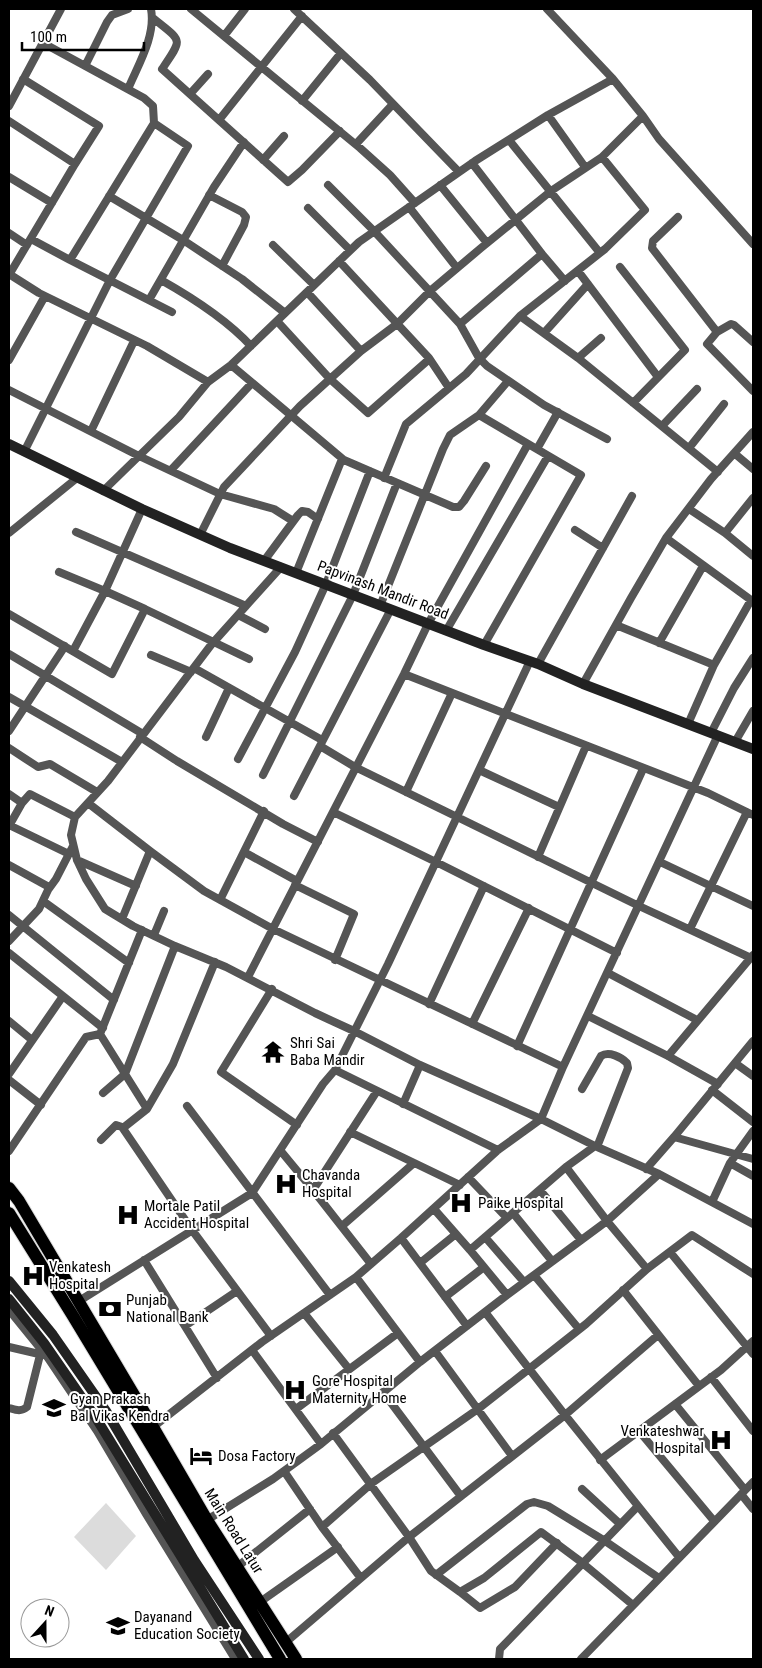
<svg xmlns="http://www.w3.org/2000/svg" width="762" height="1668" viewBox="0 0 762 1668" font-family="'Roboto Condensed',sans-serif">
  <rect width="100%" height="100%" fill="#fff"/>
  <path fill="#dcdcdc" d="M106 1503 136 1536 106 1570 74 1537Z"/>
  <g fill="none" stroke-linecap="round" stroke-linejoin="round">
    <defs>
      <path id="primary" d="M9 1188 19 1201 153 1427 207 1520 296 1659
        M9 1213 73 1316 280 1659"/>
    </defs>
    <use href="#primary" stroke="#dbdbdb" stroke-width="14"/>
    <path stroke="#555" stroke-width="8" d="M191 9 360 148 390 175 415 203
      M294 9 370 80 459 172
      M547 9 613 79 643 116 659 139 753 244
      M153 18C182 42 184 37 162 69L288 182 302 170 340 131
      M224 36 245 9
      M43 43 144 98 153 106 154 123 70 260 172 312
      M85 66 107 22 112 15 128 9
      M23 79 99 126 75 164
      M128 89C138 65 156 36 151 9
      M190 94 208 74
      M302 101 341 53
      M9 106 61 9
      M548 115 585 167
      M219 120 302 16
      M9 121 75 164 9 275
      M509 140 600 253
      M356 144 393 104
      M263 160 284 136
      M9 177 52 203
      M328 185 374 231 460 324 479 358 487 366 544 405 607 439
      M440 185 487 243
      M209 195 242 212 246 217 244 225 222 266
      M109 196 183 240 242 279 285 313
      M409 207 457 268
      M308 208 350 250
      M678 217 653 241 652 248 717 332
      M9 233 27 245
      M31 239 70 260
      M273 245 314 285
      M542 254 565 281
      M620 267 685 350 633 403
      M578 271 658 377
      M9 274 39 293 147 346 208 382
      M161 280C193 298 226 319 251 346
      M307 292 361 351
      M149 300 214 187 244 142
      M520 316 578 358 718 472
      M277 321 330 379 368 413 426 362 429 358 339 261
      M460 324 542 254 472 163
      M544 333 588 284
      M753 342 734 325 731 324 717 332 707 344 753 391
      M429 358 449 388
      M578 358 601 338
      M9 360 45 296
      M231 365 344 460 453 507H459L464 501 486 466
      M9 390 139 456 220 494 274 509 293 521
      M479 415 581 475 484 645
      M662 426 697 389
      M91 431 134 341
      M689 448 724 404
      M537 449 558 412
      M24 452 110 280 188 146 154 123
      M734 453 753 469
      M171 470 252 383
      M384 478 406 424 466 374 520 316 605 249 645 210 602 157
      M103 491 179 417 208 382 231 365 359 242 475 161 548 115 613 79
      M689 509 725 533 753 556
      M575 530 603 548
      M76 532 246 606
      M9 533 77 478
      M725 533 753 498
      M200 535 224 487 300 406 361 351 397 324 430 291 481 248 551 191 602 157 643 116
      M264 561 298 515 302 511 308 512 318 519
      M281 567 211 645 108 781 75 817 71 835 77 860 86 879 105 909 133 926 175 946 226 967 315 1013 354 1031 420 1065 541 1119 595 1146 659 1174 753 1224
      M59 572 105 591 73 651
      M296 573 342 459
      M380 606 443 449 450 435 479 415 508 381
      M145 609 249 659
      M9 614 112 674 145 609 105 591 142 509
      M238 615 265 629
      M616 625 714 665 751 600 666 538
      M446 631 548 456
      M659 643 703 566
      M9 654 143 734
      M151 655 191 672
      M538 664 632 496
      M194 668 322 740
      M404 674 708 793 753 815
      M583 684 631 598 666 538 711 479 753 432
      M9 697 122 762
      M688 724 714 665
      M9 731 65 646
      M711 733 734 688 753 658
      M140 737 177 761 283 824 318 842
      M206 737 229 688
      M735 742 753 711
      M320 746 355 767 639 906 751 958
      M9 748 35 765 38 767 50 764 97 792
      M238 759 295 652 326 584 370 471
      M479 770 559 807
      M263 775 353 595 397 483
      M406 792 452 693
      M9 794 22 803
      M294 796 391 609
      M88 803 150 851 122 919
      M333 812 436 862 617 953
      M9 825 69 854
      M9 826 22 803 30 794 75 817
      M150 851 204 891 273 929 563 1067 541 1119 498 1150 401 1238 356 1277 262 1342 153 1427
      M244 852 297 881
      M538 857 586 746
      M77 860 136 886
      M660 862 753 906
      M9 865 49 887
      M295 885 354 914 335 960
      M220 900 264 811
      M43 901 129 963
      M9 915 114 1000
      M690 929 747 812
      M154 935 164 911
      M9 941 39 909 48 890 56 879 73 846
      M9 953 103 1028
      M608 973 697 1020
      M248 977 404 674 428 624 528 444
      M272 989 221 1072 297 1125
      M429 1004 484 886
      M588 1016 668 1056 718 1084
      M9 1021 32 1040
      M472 1024 529 908
      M100 1034 147 1109 123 1128
      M517 1046 643 769
      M668 1056 753 955
      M735 1063 753 1076
      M563 1067 718 735
      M335 1070 498 1150
      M9 1074 63 996
      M9 1080 41 1105
      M582 1089 601 1056C609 1051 621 1057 627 1063L628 1068 597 1147
      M712 1090 753 1122
      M103 1093 125 1074 175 946
      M403 1104 420 1065
      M187 1106 330 1295
      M147 1109 173 1064 215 962
      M350 1132 460 1185
      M674 1137 753 1159
      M101 1140 116 1125 122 1127 192 1230 271 1336
      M280 1150 313 1190
      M9 1151 86 1037 100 1034 142 930
      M730 1163 753 1176
      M566 1167 607 1221 647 1269
      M646 1169 674 1137 753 1041
      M468 1177 507 1218
      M540 1190 581 1240
      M712 1202 730 1163 753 1131
      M434 1209 470 1250 507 1295
      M513 1213 552 1261
      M342 1226 414 1163
      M485 1237 524 1282
      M401 1238 467 1326
      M470 1250 566 1167 595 1146
      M670 1252 753 1354
      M144 1260 217 1378
      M420 1263 456 1234
      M371 1264 313 1190 377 1091
      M534 1275 579 1329
      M356 1277 420 1362
      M623 1290 699 1386
      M445 1297 484 1267
      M79 1301 252 1193 323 1084 335 1070 388 964 530 661
      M9 1310 48 1358 97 1431 146 1514 235 1659
      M485 1312 565 1415 679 1557
      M304 1313 349 1369
      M185 1326 237 1291
      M9 1347 39 1354
      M252 1350 321 1444
      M435 1351 512 1456
      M711 1377 753 1431
      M383 1392 460 1495
      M675 1404 745 1490
      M9 1408C16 1410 21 1412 27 1407L42 1347
      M296 1409 398 1333
      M639 1431 714 1521
      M333 1433 409 1537 431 1571 460 1592 484 1578 541 1532 580 1561 633 1605
      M600 1460 721 1370 753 1341
      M284 1471 322 1527 360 1577
      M582 1489 620 1524
      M741 1494 753 1509
      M207 1520 273 1479 321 1444 420 1362 507 1295 607 1221 659 1174
      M322 1527 372 1483 478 1409 529 1369 586 1324 647 1269 692 1235 753 1274
      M237 1567 310 1509
      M436 1575 527 1504 534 1502 548 1506 605 1541 659 1578
      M460 1592 480 1608 515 1587 557 1543
      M260 1602 338 1547
      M285 1643 409 1537 565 1415 658 1335
      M499 1659 500 1649 638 1506
      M581 1659 753 1482"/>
    <path stroke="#222" stroke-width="10" d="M9 444 142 509 230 548 484 645 538 664 583 684 753 749
      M9 1281 53 1335 106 1411 194 1560 259 1659
      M9 1299 44 1343 96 1418 244 1659"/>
    <use href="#primary" stroke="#000" stroke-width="12"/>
  </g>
  <defs>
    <symbol id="temple-bare" viewBox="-9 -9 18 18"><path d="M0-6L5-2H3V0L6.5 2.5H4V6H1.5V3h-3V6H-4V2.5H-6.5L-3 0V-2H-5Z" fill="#000" stroke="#fff" stroke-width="2.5" paint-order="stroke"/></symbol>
    <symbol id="hospital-bare" viewBox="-9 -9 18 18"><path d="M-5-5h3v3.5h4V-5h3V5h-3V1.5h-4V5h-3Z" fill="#000" stroke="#fff" stroke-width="2.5" paint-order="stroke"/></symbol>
    <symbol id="bank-bare" viewBox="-9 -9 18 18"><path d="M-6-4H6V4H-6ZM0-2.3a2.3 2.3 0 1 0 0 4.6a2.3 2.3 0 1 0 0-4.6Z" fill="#000" stroke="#fff" stroke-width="2.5" paint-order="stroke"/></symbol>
    <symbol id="school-bare" viewBox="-9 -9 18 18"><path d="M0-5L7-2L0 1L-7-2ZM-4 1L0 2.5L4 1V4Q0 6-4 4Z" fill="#000" stroke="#fff" stroke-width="2.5" paint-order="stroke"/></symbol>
    <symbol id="hotel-bare" viewBox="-9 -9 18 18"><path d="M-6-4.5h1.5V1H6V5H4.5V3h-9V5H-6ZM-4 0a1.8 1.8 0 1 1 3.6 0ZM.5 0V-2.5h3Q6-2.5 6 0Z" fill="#000" stroke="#fff" stroke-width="2.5" paint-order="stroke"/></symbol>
    <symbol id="university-bare" viewBox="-9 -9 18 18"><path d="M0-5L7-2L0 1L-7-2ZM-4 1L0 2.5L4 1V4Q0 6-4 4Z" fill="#000" stroke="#fff" stroke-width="2.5" paint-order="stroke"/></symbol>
  </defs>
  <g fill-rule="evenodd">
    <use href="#temple-bare" x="257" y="1036" width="32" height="32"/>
    <use href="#hospital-bare" x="270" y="1168" width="32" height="32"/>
    <use href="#hospital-bare" x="445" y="1187" width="32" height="32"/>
    <use href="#hospital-bare" x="112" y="1199" width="32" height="32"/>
    <use href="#hospital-bare" x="17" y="1260" width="32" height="32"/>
    <use href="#bank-bare" x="94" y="1293" width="32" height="32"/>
    <use href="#hospital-bare" x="279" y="1374" width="32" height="32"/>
    <use href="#school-bare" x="38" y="1392" width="32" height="32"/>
    <use href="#hospital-bare" x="705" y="1424" width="32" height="32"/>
    <use href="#hotel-bare" x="185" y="1440" width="32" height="32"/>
    <use href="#university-bare" x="102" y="1610" width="32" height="32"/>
  </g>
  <g text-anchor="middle" stroke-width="4" stroke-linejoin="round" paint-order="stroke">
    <g font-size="15" fill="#000" stroke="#fff">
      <text transform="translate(383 590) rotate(21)" y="5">Papvinash Mandir Road</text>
      <text transform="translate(234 1531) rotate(58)" y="5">Main Road Latur</text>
    </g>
    <g font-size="15" fill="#000" stroke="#fff" text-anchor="start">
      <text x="290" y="1048">Shri Sai<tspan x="290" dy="17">Baba Mandir</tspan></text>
      <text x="302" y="1180">Chavanda<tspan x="302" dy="17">Hospital</tspan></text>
      <text x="478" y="1208">Paike Hospital</text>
      <text x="144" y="1211">Mortale Patil<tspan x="144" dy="17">Accident Hospital</tspan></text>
      <text x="49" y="1272">Venkatesh<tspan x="49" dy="17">Hospital</tspan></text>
      <text x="126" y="1305">Punjab<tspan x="126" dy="17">National Bank</tspan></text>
      <text x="312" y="1386">Gore Hospital<tspan x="312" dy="17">Maternity Home</tspan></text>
      <text x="70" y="1404">Gyan Prakash<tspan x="70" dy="17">Bal Vikas Kendra</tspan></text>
      <text x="704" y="1436" text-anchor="end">Venkateshwar<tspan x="704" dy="17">Hospital</tspan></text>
      <text x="218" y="1461">Dosa Factory</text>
      <text x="134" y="1622">Dayanand<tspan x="134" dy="17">Education Society</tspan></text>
    </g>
  </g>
  <rect width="762" height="1668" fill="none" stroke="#000000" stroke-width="20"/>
  <g transform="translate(45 1623) rotate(21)"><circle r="24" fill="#ffffff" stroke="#999999"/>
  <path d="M0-4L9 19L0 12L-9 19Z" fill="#000000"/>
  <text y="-8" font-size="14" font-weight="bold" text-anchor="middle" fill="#000000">N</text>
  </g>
  <path d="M22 42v8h122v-8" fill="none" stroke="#000000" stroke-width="2.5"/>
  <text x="30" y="42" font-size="15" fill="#000000" stroke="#ffffff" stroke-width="4" paint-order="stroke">100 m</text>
</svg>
